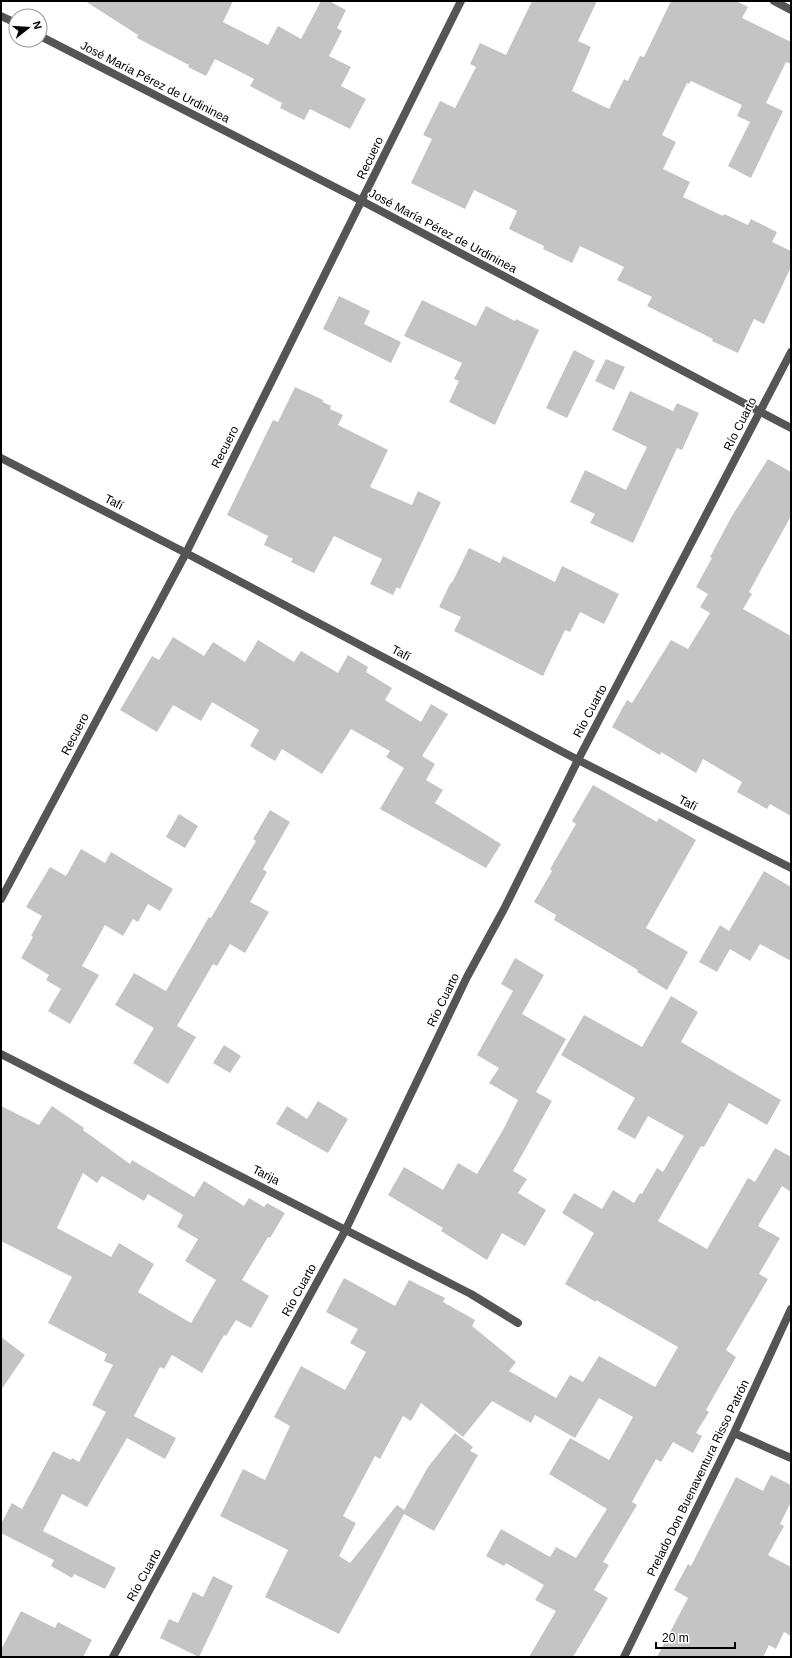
<svg xmlns="http://www.w3.org/2000/svg" width="792" height="1658" viewBox="0 0 792 1658" font-family="Arial,sans-serif">
  <rect width="100%" height="100%" fill="#fff"/>
  <path fill="#c4c4c4" fill-rule="evenodd" d="M85 1H233L223 22 268 45 278 26 301 39 321 1H329L346 10 337 28 342 31 329 56 351 67 341 86 366 99 350 129 310 109 304 120 280 108 282 103 250 86 254 79 215 59 206 76 188 67 189 65 137 38 138 35Z
    M532 1H597L578 41 591 47 572 91 609 109 624 79 628 81 640 56 644 57 671 1H736L748 7 742 18 791 42V64L786 62 766 103 783 111 751 178 728 166 750 122 737 116 742 105 691 81 689 84 687 83 662 135 676 142 663 169 690 182 683 197 723 216 724 214 748 225 751 219 777 232 772 242 791 251V267L764 324 754 319 738 353 712 341 713 339 647 306 652 297 617 280 624 267 580 246 572 263 543 249 544 246 509 229 517 211 474 190 465 209 411 183 432 139 423 135 440 101 455 108 476 67 470 64 480 43 506 55Z
    M339 296 370 311 364 324 401 342 391 363 323 329Z
    M422 300 476 326 486 306 515 321 516 319 539 330 495 425 449 402 459 381 454 379 462 363 404 336Z
    M574 350 595 361 567 418 546 408Z
    M606 359 625 367 614 390 595 381Z
    M295 387 323 400V402L331 406 330 409 343 415 338 425 388 450 370 487 412 505 418 491 441 502 400 589 397 587 393 595 370 584 382 559 334 536 314 573 291 562 293 559 264 545 268 536 227 515 273 420 278 422Z
    M630 391 673 411 677 403 699 413 682 450 677 448 633 543 590 523 595 514 570 502 585 470 626 490 647 447 612 430Z
    M768 459 791 472V516L749 592 752 594 743 609 791 636V816L770 804 767 809 737 792 742 782 703 759 696 773 661 752 660 755 612 727 627 700 632 703 671 640 688 649 710 613 700 607 708 594 696 587 712 558 710 557 732 516Z
    M469 548 500 563 503 556 555 582 562 566 619 594 604 624 580 612 570 632 565 630 543 676 454 631 461 617 439 607 451 582 452 583Z
    M173 637 204 656 213 642 245 662 258 640 294 662 301 651 338 673 348 655 368 667 366 672 392 688 385 700 421 722 431 704 448 714 422 756 435 764 426 780 443 790 435 803 501 844 486 868 380 809 404 768 386 757 390 751 351 729 322 774 282 749 275 761 250 746 259 730 212 702 201 721 173 705 157 732 120 710 152 656 159 660Z
    M593 785 657 822 659 818 696 840 646 928 688 952 667 990 637 972 638 970 554 920 556 915 534 902 552 871 550 869 576 824 572 821Z
    M270 810 290 822 263 869 267 872 250 902 269 912 245 953 230 944 217 966 213 964 177 1026 196 1037 168 1084 133 1063 154 1028 115 1005 134 973 166 991 209 917 211 918 256 841 253 839Z
    M179 814 198 826 185 848 166 837Z
    M81 849 105 863 111 852 173 889 160 911 148 904 138 922 133 919 123 936 105 925 82 966 99 975 70 1024 48 1011 61 989 46 980 49 975 21 958 33 937 31 936 42 916 26 907 50 867 66 876Z
    M764 871 791 887V961L760 944 750 961 730 949 717 972 699 962 720 925 729 931Z
    M515 958 544 975 522 1014 566 1039 536 1092 552 1101 513 1171 527 1179 518 1193 546 1210 525 1246 502 1233 487 1260 441 1231 443 1228 388 1195 404 1167 443 1190 458 1163 477 1174 503 1130 518 1100 489 1083 499 1068 477 1055 513 991 501 984Z
    M671 996 698 1012 681 1042 781 1100 767 1125 729 1103 704 1147 701 1146 658 1221 707 1249 748 1178 755 1182 775 1148 791 1157V1192L782 1186 758 1226 780 1238 759 1274 768 1279 726 1350 736 1357 706 1410 709 1412 696 1433 702 1436 693 1453 673 1442 661 1462 656 1459 632 1502 637 1505 603 1562 609 1565 594 1590 608 1598 573 1657H529L556 1611 535 1600 544 1585 506 1563 504 1566 486 1556 501 1529 550 1557 556 1547 576 1558 607 1509 549 1474 570 1438 609 1460 633 1417 599 1398 575 1438 535 1415 531 1423 492 1401 463 1437 421 1403 411 1421 403 1416 380 1459 375 1456 343 1516 356 1523 339 1556 350 1563 397 1505 404 1510 428 1467 455 1433 473 1447 470 1451 478 1455 434 1531 404 1514 339 1634 265 1597 288 1550 220 1516 243 1469 265 1480 290 1426 274 1417 301 1366 345 1390 366 1352 350 1343 358 1329 326 1312 344 1278 395 1306 409 1280 445 1298 443 1302 475 1320 472 1326 516 1362 509 1371 556 1398 570 1375 583 1382 599 1356 655 1387 678 1347 596 1300V1302L565 1284 594 1233 562 1213 574 1193 602 1209 613 1190 634 1203 640 1193 642 1194 657 1168 663 1172 684 1136 648 1116 635 1139 617 1129 635 1098 561 1055 584 1015 642 1047Z
    M224 1045 241 1056 230 1073 213 1063Z
    M318 1101 348 1119 328 1153 276 1124 287 1106 307 1119Z
    M1 1106 39 1125 52 1106 84 1128 83 1130 130 1164 132 1160 194 1197 204 1181 244 1206 249 1198 264 1207 267 1203 285 1213 270 1238 268 1237 242 1280 269 1296 251 1328 236 1320 226 1336 224 1335 202 1373 172 1355 164 1369 160 1367 134 1416 176 1438 165 1459 127 1438 87 1507 62 1494 43 1531 116 1568 105 1589 74 1574 72 1578 51 1566 54 1560 1 1533V1524L12 1503 22 1509 53 1451 71 1460 72 1458 79 1462 106 1412 92 1405 113 1365 104 1361 107 1354 48 1323 72 1277 1 1241ZM83 1173 97 1183 102 1176 144 1201 148 1194 183 1215 177 1227 198 1239 185 1261 216 1280 191 1323 138 1292 154 1264 119 1243 111 1257 57 1228Z
    M1 1337 25 1355 1 1390Z
    M771 1475 791 1485V1502L780 1524 784 1526 768 1555 791 1567V1636L784 1632 776 1649 769 1645 763 1657H657L688 1598 674 1590 688 1564 691 1566 736 1477 763 1491Z
    M213 1576 233 1586 199 1657 160 1638 169 1619 178 1623 193 1592 203 1597Z
    M21 1611 55 1628 58 1622 92 1640 83 1657H1V1650Z"/>
  <g fill="none" stroke-linecap="round" stroke-linejoin="round">
    <path stroke="#555" stroke-width="8" d="M774 1 791 10
      M1 16 16 23
      M40 36 362 201 791 428
      M1 458 186 553 578 760 791 868
      M1 899 186 553 461 1
      M1 1054 471 1294 518 1323
      M734 1433 791 1458
      M113 1657 346 1229 467 977 504 909 578 760 791 352
      M624 1657 734 1433 791 1309"/>
  </g>
  <g text-anchor="middle" stroke-width="3" stroke-linejoin="round" paint-order="stroke">
    <g font-size="12" fill="#000" stroke="#fff">
      <text transform="translate(155 82) rotate(27)" y="4">José María Pérez de Urdininea</text>
      <text transform="translate(370 158) rotate(-64)" y="4">Recuero</text>
      <text transform="translate(443 231) rotate(28)" y="4">José María Pérez de Urdininea</text>
      <text transform="translate(740 424) rotate(-63)" y="4">Río Cuarto</text>
      <text transform="translate(225 447) rotate(-63)" y="4">Recuero</text>
      <text transform="translate(114 502) rotate(27)" y="4">Tafí</text>
      <text transform="translate(401 653) rotate(28)" y="4">Tafí</text>
      <text transform="translate(590 711) rotate(-62)" y="4">Río Cuarto</text>
      <text transform="translate(75 734) rotate(-62)" y="4">Recuero</text>
      <text transform="translate(688 803) rotate(27)" y="4">Tafí</text>
      <text transform="translate(443 1000) rotate(-64)" y="4">Río Cuarto</text>
      <text transform="translate(266 1175) rotate(27)" y="4">Tarija</text>
      <text transform="translate(299 1290) rotate(-61)" y="4">Río Cuarto</text>
      <text transform="translate(698 1478) rotate(-64)" y="4">Prelado Don Buenaventura Risso Patrón</text>
      <text transform="translate(144 1575) rotate(-61)" y="4">Río Cuarto</text>
    </g>
  </g>
  <rect width="792" height="1658" fill="none" stroke="#000000" stroke-width="4"/>
  <g transform="translate(28 28) rotate(73)"><circle r="19" fill="#ffffff" stroke="#999999"/>
  <path d="M0-3L7 15L0 10L-7 15Z" fill="#000000"/>
  <text y="-6" font-size="11" font-weight="bold" text-anchor="middle" fill="#000000">N</text>
  </g>
  <path d="M656 1642v6h79v-6" fill="none" stroke="#000000" stroke-width="2"/>
  <text x="662" y="1642" font-size="12" fill="#000000" stroke="#ffffff" stroke-width="3" paint-order="stroke">20 m</text>
</svg>
